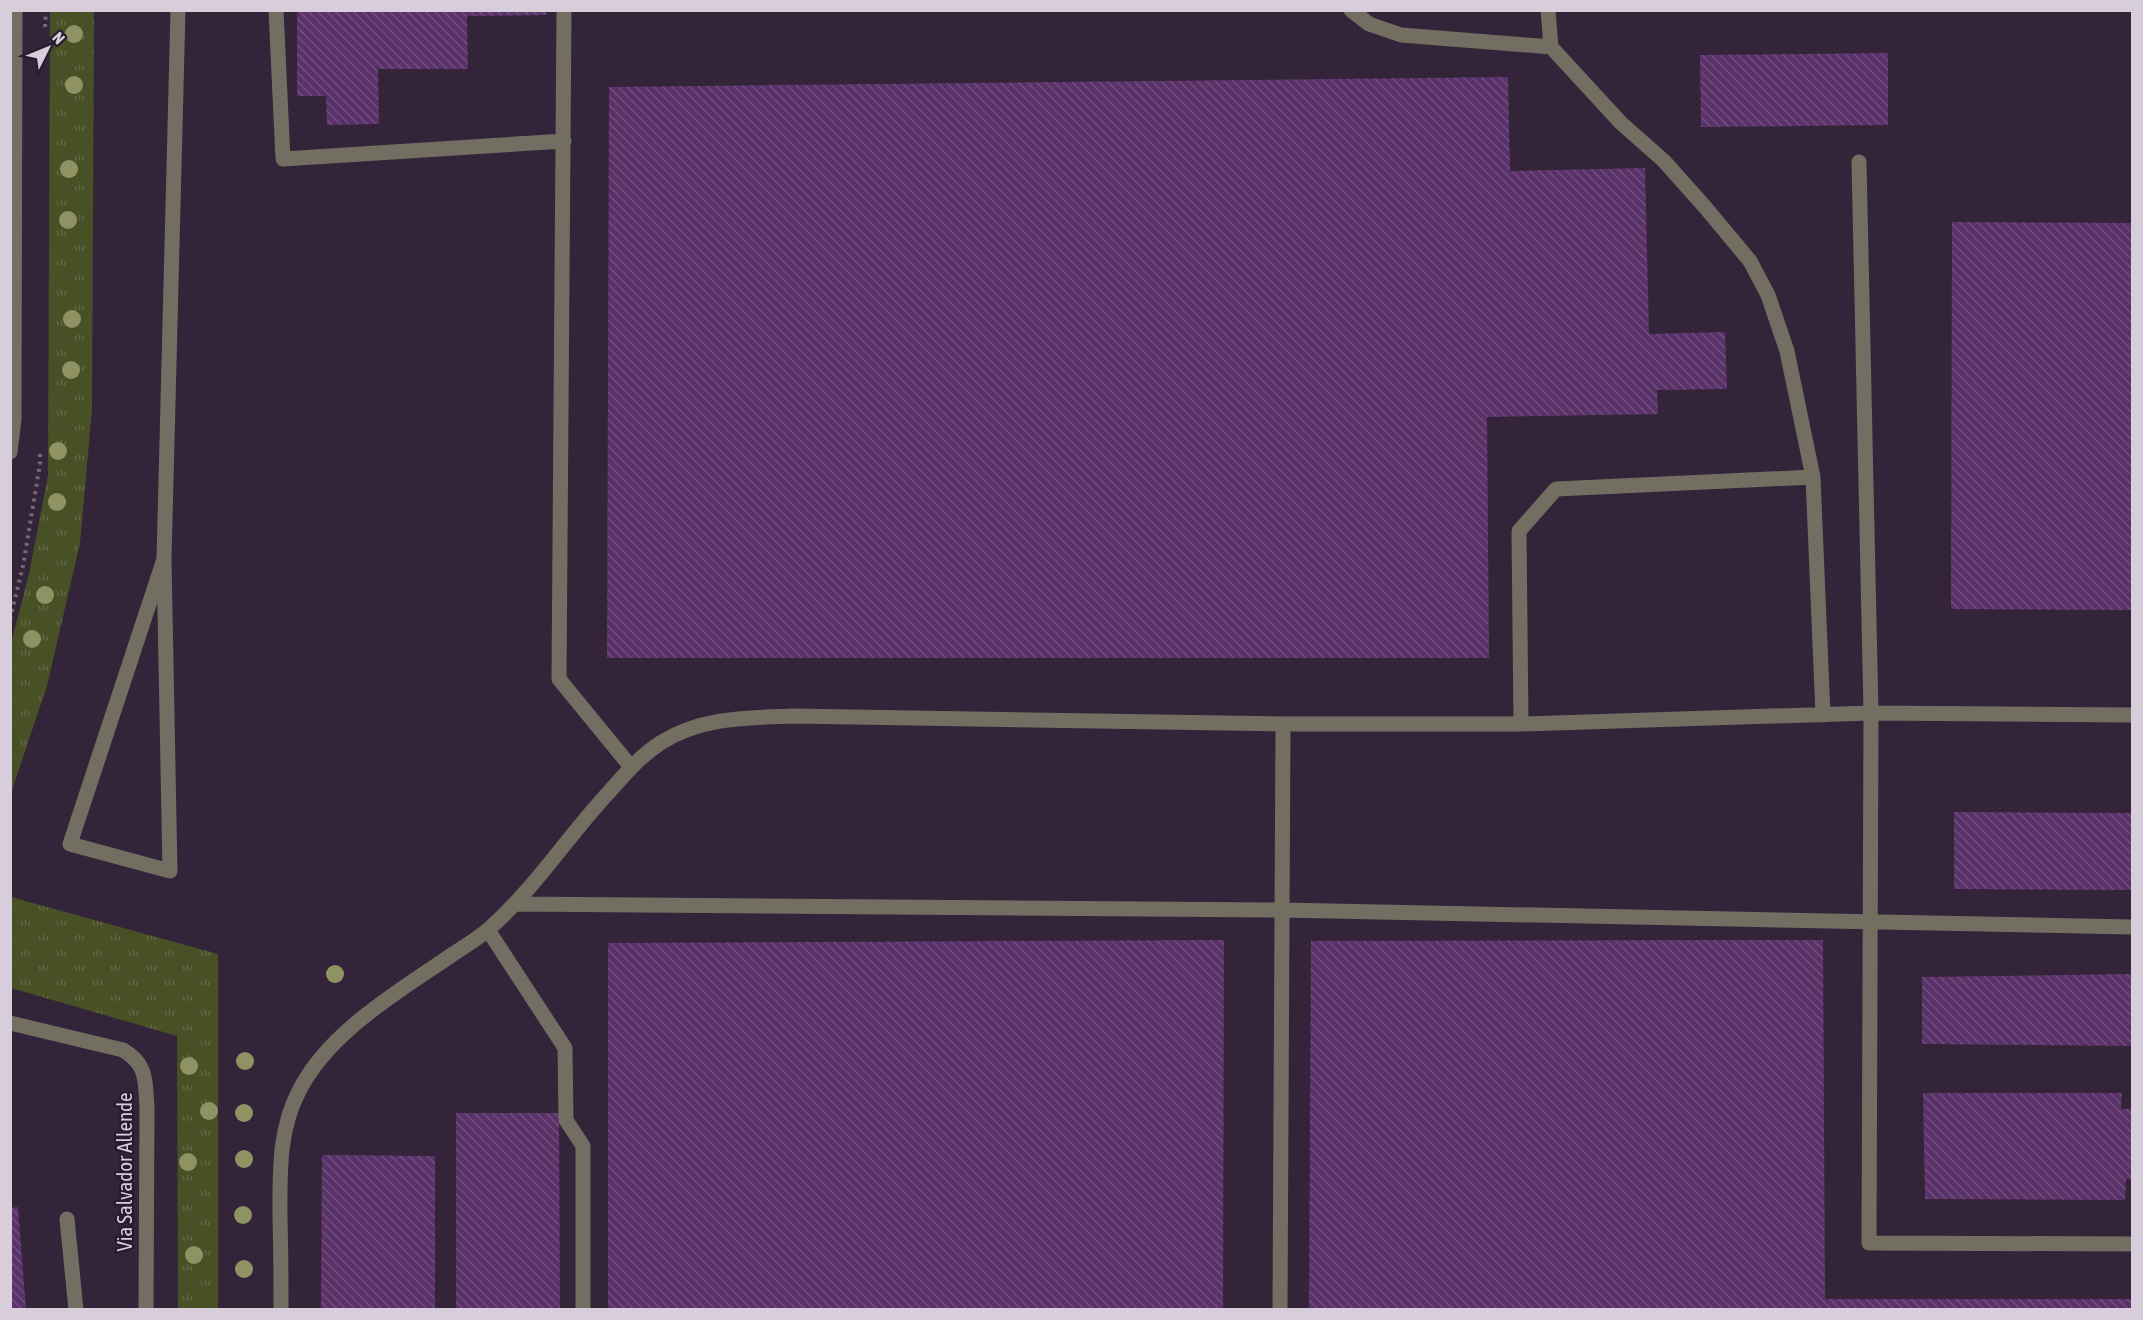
<svg xmlns="http://www.w3.org/2000/svg" width="2143" height="1320" viewBox="0 0 2143 1320" font-family="'Asap Condensed',sans-serif">
  <defs>
    <pattern id="grass-tufts" width="24" height="20" patternUnits="userSpaceOnUse" patternTransform="scale(1.5)"><rect width="24" height="20" fill="#485026"/><path d="M3 7l-1-3M5 7V3M7 7l1-3M15 17l-1-3M17 17v-4M19 17l1-3" fill="none" stroke="#626845"/></pattern>
    <pattern id="building-back-hatch" width="6" height="6" patternUnits="userSpaceOnUse" patternTransform="scale(1.5)"><rect width="6" height="6" fill="#5a3269"/><path d="M-1 5l2 2M0 0l6 6M5-1l2 2" fill="none" stroke="#714e7e"/></pattern>
  </defs>
  <rect width="100%" height="100%" fill="#332439"/>
  <path fill="url(#grass-tufts)" d="M50 11H94L92 409 80 543 47 686 11 793V643L29 574 48 475Z
    M11 897 218 954V1309H178L177 1036 11 988Z"/>
  <path fill="url(#building-back-hatch)" d="M297 10H546V15L467 16 468 69H378L379 124 327 125 326 96H297Z
    M1888 53V125L1701 127 1700 55Z
    M1508 77 1510 171 1645 168 1649 334 1725 332 1727 389 1657 390 1658 414 1487 417 1489 658H607L609 87Z
    M1952 222 2132 223V610L1951 609Z
    M1954 812 2132 813V890L1954 889Z
    M1224 940 1223 1310H608V943Z
    M1823 940 1825 1299H2132V1310H1309L1311 941Z
    M2132 974V1046L1922 1044V977Z
    M1923 1093H2122L2121 1109H2132V1180L2126 1179 2125 1200 1925 1199Z
    M456 1113H559L560 1310H456Z
    M322 1155 435 1156V1310H321Z
    M18 1207 26 1310H10V1208Z"/>
  <g fill="none" stroke-linecap="round" stroke-linejoin="round">
    <path stroke="#746779" stroke-width="4" stroke-dasharray="3 4.5" stroke-linecap="butt" d="M45 27 46 10
      M10 619 23 566 40 464V451"/>
    <path stroke="#736e62" stroke-width="15" d="M276 10 283 159 564 141
      M564 10 559 679 631 767
      M1351 10 1369 24 1401 35 1551 47
      M1548 10 1551 47 1621 123 1664 161 1705 207 1750 261 1768 295 1787 351 1813 477 1823 715
      M1859 162 1871 713 1869 1243 2132 1244
      M10 452 14 419 15 10
      M164 559 70 844 170 871 164 559 178 10
      M1521 724 1519 531 1556 489 1813 477
      M515 904 1282 910 2132 927
      M488 930 565 1048 566 1120 583 1146V1310
      M10 1023 123 1050C148 1065 145 1081 147 1107L146 1310
      M67 1219 76 1310
      M281 1310C281 1279 281 1249 280 1219 280 1175 278 1131 299 1091 329 1031 400 991 453 954 465 946 479 938 490 928 535 888 568 836 609 792 625 774 641 755 662 742 702 717 747 718 793 716L1283 724H1521L1871 713 2132 715
      M1280 1310 1283 724"/>
  </g>
  <g fill="#8f9364">
    <circle cx="74" cy="34" r="9"/>
    <circle cx="74" cy="85" r="9"/>
    <circle cx="69" cy="169" r="9"/>
    <circle cx="68" cy="220" r="9"/>
    <circle cx="72" cy="319" r="9"/>
    <circle cx="71" cy="370" r="9"/>
    <circle cx="58" cy="451" r="9"/>
    <circle cx="57" cy="502" r="9"/>
    <circle cx="45" cy="595" r="9"/>
    <circle cx="32" cy="639" r="9"/>
    <circle cx="335" cy="974" r="9"/>
    <circle cx="245" cy="1061" r="9"/>
    <circle cx="189" cy="1066" r="9"/>
    <circle cx="209" cy="1111" r="9"/>
    <circle cx="244" cy="1113" r="9"/>
    <circle cx="244" cy="1159" r="9"/>
    <circle cx="188" cy="1162" r="9"/>
    <circle cx="243" cy="1215" r="9"/>
    <circle cx="194" cy="1255" r="9"/>
    <circle cx="244" cy="1269" r="9"/>
  </g>
  <g text-anchor="middle" stroke-width="4.5" stroke-linejoin="round" paint-order="stroke">
    <g font-size="21" fill="#d7cddb" stroke="#291b2f">
      <text transform="translate(125 1172) rotate(-90)" y="7">Via Salvador Allende</text>
    </g>
  </g>
  <rect width="2143" height="1320" fill="none" stroke="#d7cddb" stroke-width="24"/>
  <g transform="translate(48 48) rotate(47)" stroke="#291b2f" stroke-width="4.5" paint-order="stroke">
  <path d="M0-4.5L10 22L0 15L-10 22Z" fill="#d7cddb"/>
  <text y="-9" font-size="16" font-weight="bold" text-anchor="middle" fill="#d7cddb">N</text>
  </g>
</svg>
